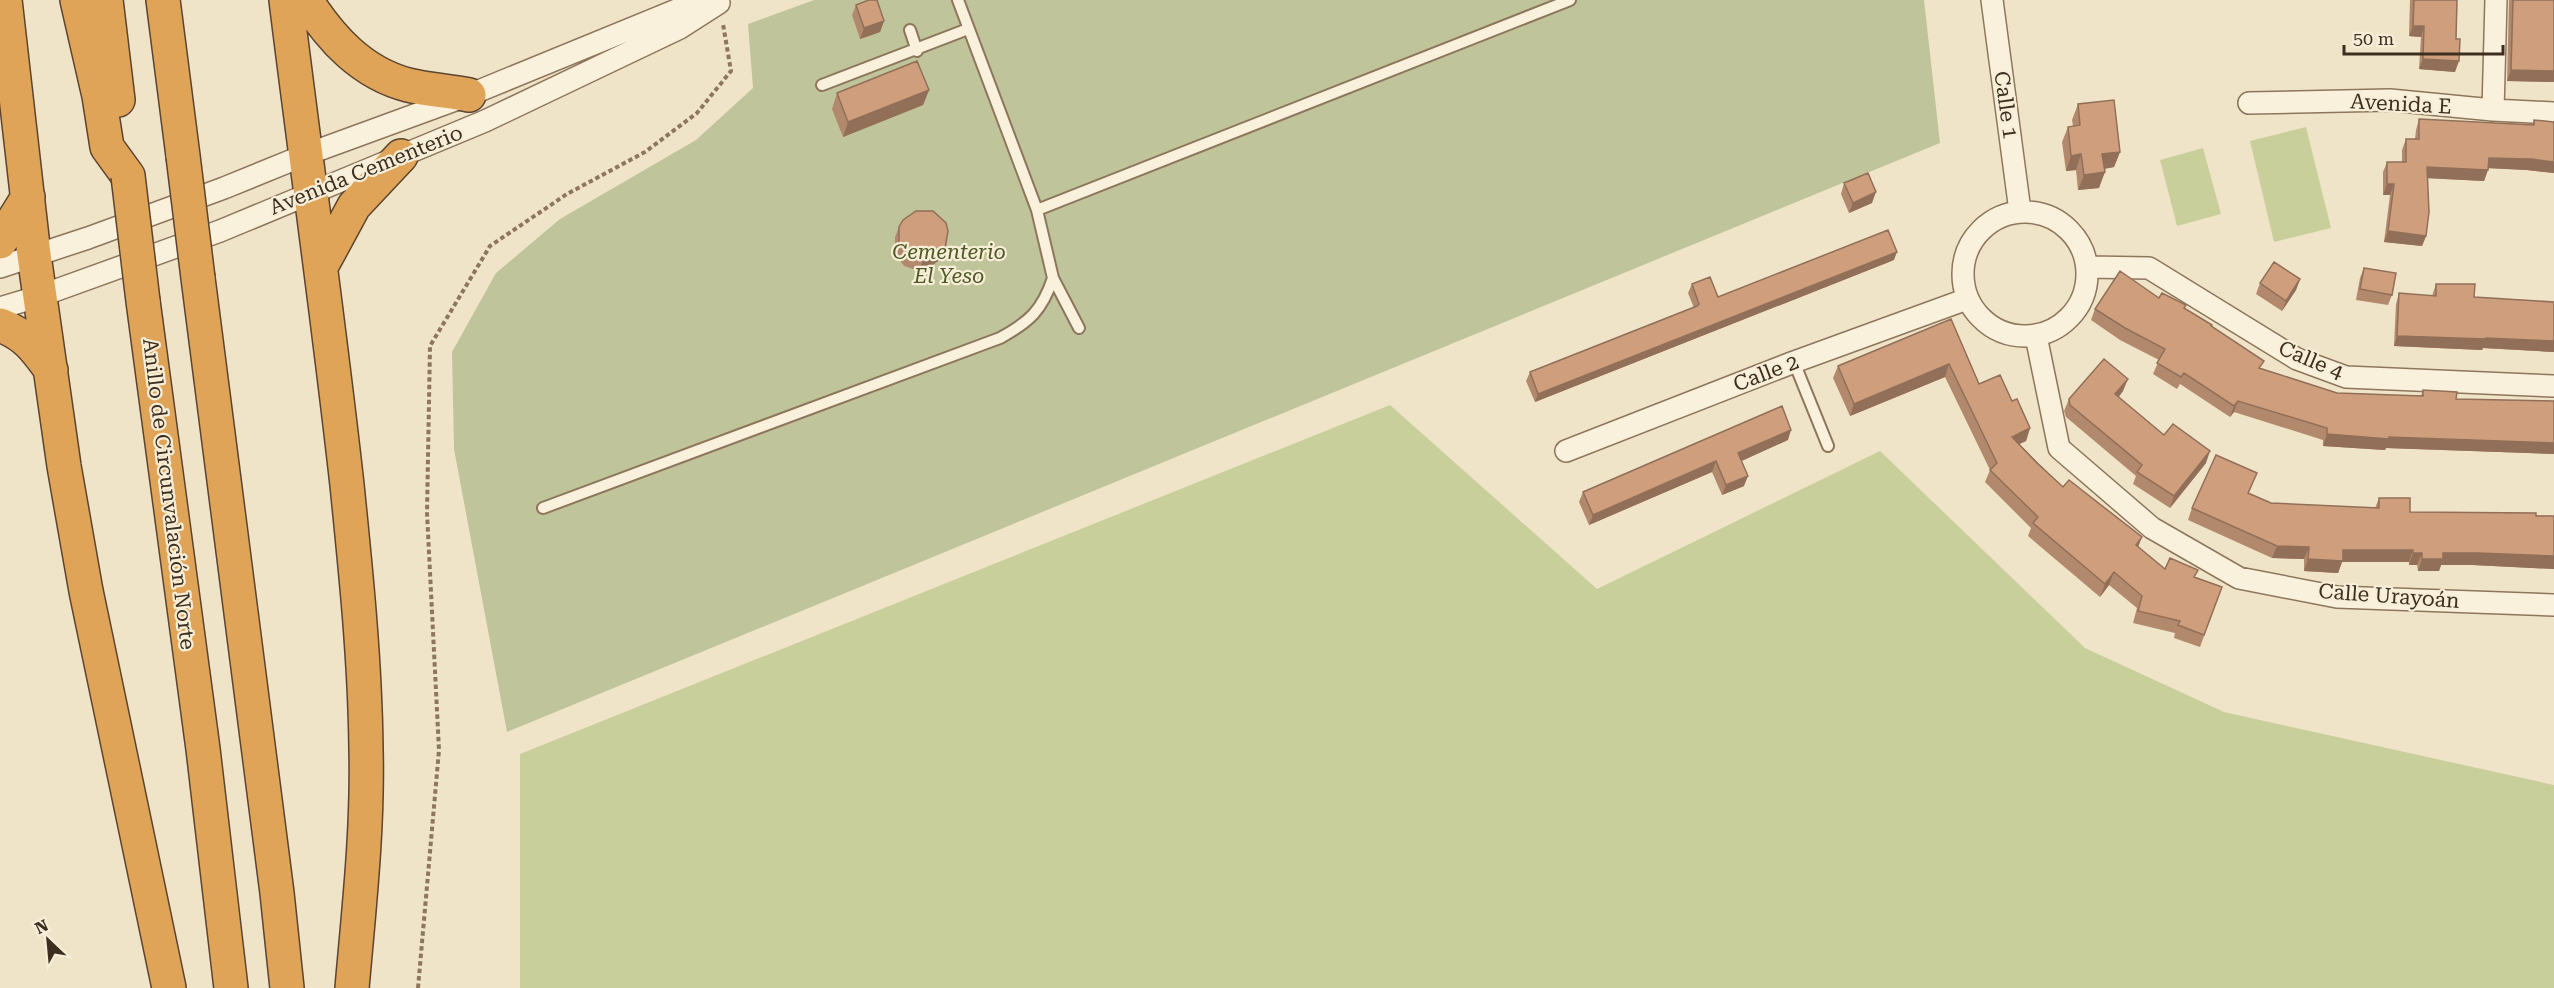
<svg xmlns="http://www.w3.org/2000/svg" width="2554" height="988" viewBox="0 0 2554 988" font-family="'Roboto Serif',serif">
  <rect width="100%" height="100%" fill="#f0e4c8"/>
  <path fill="#c9cf9b" d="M2306 127 2331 228 2274 242 2250 141Z
    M2203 148 2221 214 2177 226 2160 160Z
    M1390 405 1597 589 1880 451 2085 648 2224 712 2554 785V988H520V754Z"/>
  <path fill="#bfc49a" d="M814 0H1924L1940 143 507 732 454 449 452 352 496 273 560 219 696 140 753 88 748 24Z"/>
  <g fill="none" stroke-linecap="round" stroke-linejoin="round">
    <defs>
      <path id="service" d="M958 0 1037 210 1053 278 1079 328
        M910 30 917 51
        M822 85 968 29
        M1037 210 1570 0
        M1794 362 1828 446
        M543 508 1000 338C1029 322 1042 311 1053 278"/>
      <path id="minor" d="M1992 0 2020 211
        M2249 103 2390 100 2493 110 2554 113
        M2493 110 2496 0
        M1963 274a62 62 0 1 1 124 0a62 62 0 1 1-124 0Z
        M0 267 88 238 224 188 305 155 469 95 679 9 710 4
        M2088 267 2149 268 2297 359 2346 377 2554 386
        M0 308 40 296 220 231 485 121 680 28 719 3
        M2036 336 2059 448 2152 528 2239 578 2337 597 2554 605
        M1566 451 1794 362 1967 299"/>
      <path id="motorway" d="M5 0 34 255 64 466 86 591 169 988
        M77 0 99 96 107 147 128 176
        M106 0 118 100
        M163 0 183 156
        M286 0C306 162 329 323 347 485 356 573 365 661 366 749 368 829 359 908 352 988
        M306 0C331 39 362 73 408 85 428 90 449 91 469 95
        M0 242 28 197
        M322 265 354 206 401 156
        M198 278 277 893 287 988
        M143 301 203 749 231 988
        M0 325C26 335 35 348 51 370"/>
    </defs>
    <use href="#service" stroke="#8d765c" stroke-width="14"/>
    <use href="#minor" stroke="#8d765c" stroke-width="24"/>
    <use href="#motorway" stroke="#5b4430" stroke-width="36"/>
    <path stroke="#8d765c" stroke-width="4" stroke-dasharray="4.5 3" stroke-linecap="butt" d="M418 988 439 750 427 513 430 346 490 246 567 194 645 152 697 113 731 71 723 24"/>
    <use href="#service" stroke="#faf1dc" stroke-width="10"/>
    <use href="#minor" stroke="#faf1dc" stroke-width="21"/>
    <use href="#motorway" stroke="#e0a458" stroke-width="33"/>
    <defs>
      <path id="motorway-bridge" d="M183 156 198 278
        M128 176 143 301"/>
    </defs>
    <use href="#motorway-bridge" stroke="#5b4430" stroke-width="36" stroke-linecap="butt"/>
    <use href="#motorway-bridge" stroke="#e0a458" stroke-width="33"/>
  </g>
  <path fill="#b2896c" d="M2410 0H2458L2457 1 2455 72 2419 69 2421 37 2409 36Z
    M2509 0H2554V82L2507 81Z
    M856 5 884 21 880 32 860 39 852 15Z
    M929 90 923 105 843 137 832 109 837 93Z
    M2078 104 2120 152 2114 167 2104 169 2099 188 2078 190 2076 170 2066 171 2062 142 2068 127 2073 126 2072 120Z
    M2419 119 2532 125 2534 120 2554 122V173L2527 170 2488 168 2484 181 2428 178 2426 236 2422 246 2384 242 2390 195H2383V172L2387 162H2402V150L2406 139H2415L2416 130Z
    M1844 183 1872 203 1849 213 1841 194Z
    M899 227 945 248 941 259 927 269 919 271 904 266 895 253V237Z
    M1894 260 1535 402 1526 381 1530 372 1694 308 1688 293 1692 284 1718 297Z
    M2364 268 2392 295 2388 305 2356 300 2360 278Z
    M2300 279 2296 290 2282 311 2256 294 2260 283Z
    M2436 284 2474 297 2554 302V352L2483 348 2482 350 2394 346 2396 304 2399 293 2432 296Z
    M2159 298 2184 308 2212 327 2261 369 2337 393 2421 396 2423 390 2456 399 2554 401V454L2386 448 2385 450 2323 446V440L2234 412 2230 417 2180 384 2177 389 2153 374 2159 360 2120 340 2091 320 2095 309Z
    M1951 319 1979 384 2012 401 2030 428 2026 441 2019 444 2063 487 2165 569 2195 577 2222 587 2200 647 2174 638 2175 633 2133 623 2137 608 2109 585 2100 597 2028 536 2031 528 1985 482 1990 470 1945 377 1850 416 1833 378 1838 366Z
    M2123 391 2119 397 2164 435 2206 463 2170 508 2133 484 2136 476 2066 417 2064 411 2069 399Z
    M1788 440 1741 461 1744 486 1722 495 1712 472 1589 525 1579 502 1583 492Z
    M2257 473 2249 493 2271 503 2375 508 2379 498 2410 512 2554 516V569L2473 565H2441L2439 571H2418L2417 565H2409V562H2342L2338 573 2304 571V559L2272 558 2188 520 2192 508Z"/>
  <path fill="#916f58" d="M884 21 880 32 860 39 864 28Z
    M2413 26H2424L2421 37 2409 36Z
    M2423 59 2459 61 2455 72 2419 69Z
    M2511 70 2554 71V82L2507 81Z
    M929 90 923 105 843 137 848 122Z
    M2120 152 2114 167 2097 170 2102 154Z
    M2081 154 2076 170 2066 171 2071 156Z
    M2489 158 2531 159 2554 162V173L2527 170 2485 168Z
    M2427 167 2488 170 2484 181 2423 178Z
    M2105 172 2099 188 2078 190 2084 175Z
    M2387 184H2394L2390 195H2383Z
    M1876 192 1872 203 1849 213 1853 203Z
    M2388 231 2426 236 2422 246 2384 242Z
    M945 248 941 259 927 269 919 271 923 260Z
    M1897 252 1894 260 1535 402 1538 394Z
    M2300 279 2296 290 2282 311 2286 301Z
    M2397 336 2486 338 2554 341V352L2483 348 2482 350 2394 346Z
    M1949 364 1945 377 1850 416 1854 404Z
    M2128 379 2123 391 2111 405 2115 394Z
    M2238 401 2234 412 2230 417 2234 406Z
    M2030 428 2026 441 2007 450 2012 437Z
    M1791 430 1788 440 1735 464 1738 453Z
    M2327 434 2554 443V454L2386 448 2385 450 2323 446Z
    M2210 451 2206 463 2170 508 2174 496Z
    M1716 461 1712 472 1589 525 1593 515Z
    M1748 476 1744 486 1722 495 1726 485Z
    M2142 537 2137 550 2136 545Z
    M2277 546 2309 547 2304 559 2272 558Z
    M2343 550H2413L2409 562H2342L2338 573 2304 571 2308 559Z
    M2413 553H2422L2417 565H2409Z
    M2443 553H2478L2554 556V569L2473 565H2441L2439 571H2418L2422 559Z
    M2114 572 2109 585 2100 597 2105 584Z"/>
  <path fill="#cf9f7d" stroke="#916f58" stroke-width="1.5" d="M869 0H877L884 21 864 28 856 5Z
    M2414 0H2457L2456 39H2460L2459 61 2423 59 2424 26H2413Z
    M2513 0H2554V71L2511 70Z
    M917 61 929 90 848 122 837 93Z
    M2114 100 2120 152 2102 154 2105 172 2084 175 2081 154 2071 156 2068 127 2080 125 2078 104Z
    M2419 119 2534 125V120L2554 122V162L2531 159 2489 158 2488 170 2427 167 2429 212 2426 236 2388 231 2394 184H2387V162H2406V139H2419Z
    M1868 173 1876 192 1853 203 1844 183Z
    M916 211H933L946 223 948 231 945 248 931 259 923 260 908 255 899 243V227L903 220Z
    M1888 230 1897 252 1538 394 1530 372 1697 306 1699 304 1692 284 1710 277 1718 297Z
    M2274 262 2300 279 2286 301 2260 283Z
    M2364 268 2396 273 2392 295 2360 289Z
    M2120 271 2159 298 2162 293 2186 305 2184 308 2212 325 2211 326 2264 361 2259 368 2337 393 2423 396V390L2457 392 2456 399 2554 401V443L2389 437V439L2327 434V428L2238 401 2234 406 2184 373 2181 377 2157 363 2165 349 2125 328 2095 309Z
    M2436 284H2475L2474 297 2554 302V341L2486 338V339L2397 336 2399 293 2436 296Z
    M1951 319 1979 384 2000 375 2012 401 2017 399 2030 428 2012 437 2037 463 2063 487 2069 480 2142 537 2136 545 2165 569 2170 558 2198 570 2194 577 2222 587 2204 635 2178 625 2180 621 2138 611 2142 596 2114 572 2105 584 2033 523 2038 517 1990 470 1997 463 1949 364 1854 404 1838 366Z
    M2104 359 2128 379 2115 394 2164 435 2173 424 2210 451 2174 496 2137 472 2142 465 2070 405 2069 399Z
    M1782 406 1791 430 1738 453 1748 476 1726 485 1716 461 1593 515 1583 492Z
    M2216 455 2257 473 2248 493 2271 503 2379 508V498H2410V512L2536 513V516H2554V556L2478 553H2443V559H2422V553H2413V550H2343V561L2308 559 2309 547 2277 546 2192 508Z"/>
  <g text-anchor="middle" stroke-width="4.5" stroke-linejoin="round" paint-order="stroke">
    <g font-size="21" fill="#3d2e20" stroke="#f7eed8">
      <text transform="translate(2401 104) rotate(3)" y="7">Avenida E</text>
      <text transform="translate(2006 105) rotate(82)" y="7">Calle 1</text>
      <text transform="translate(366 170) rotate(-22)" y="7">Avenida Cementerio</text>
      <text transform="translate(2311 360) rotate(23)" y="7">Calle 4</text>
      <text transform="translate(1766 373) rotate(-21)" y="7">Calle 2</text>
      <text transform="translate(169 494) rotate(83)" y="7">Anillo de Circunvalación Norte</text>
      <text transform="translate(2389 596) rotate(4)" y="7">Calle Urayoán</text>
    </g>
    <g font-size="21" font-style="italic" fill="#4d5a26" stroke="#f7eed8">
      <text x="949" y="259">Cementerio<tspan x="949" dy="24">El Yeso</tspan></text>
    </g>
  </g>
  <g transform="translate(48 940) rotate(334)" stroke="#f7eed8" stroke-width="4.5" paint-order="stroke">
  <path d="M0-4.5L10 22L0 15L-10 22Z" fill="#3d2e20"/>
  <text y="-9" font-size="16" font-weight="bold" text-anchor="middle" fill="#3d2e20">N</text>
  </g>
  <path d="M2344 45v9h159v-9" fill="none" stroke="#3d2e20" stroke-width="3"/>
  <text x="2353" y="45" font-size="18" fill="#3d2e20" stroke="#f7eed8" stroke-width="4.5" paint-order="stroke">50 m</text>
</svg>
